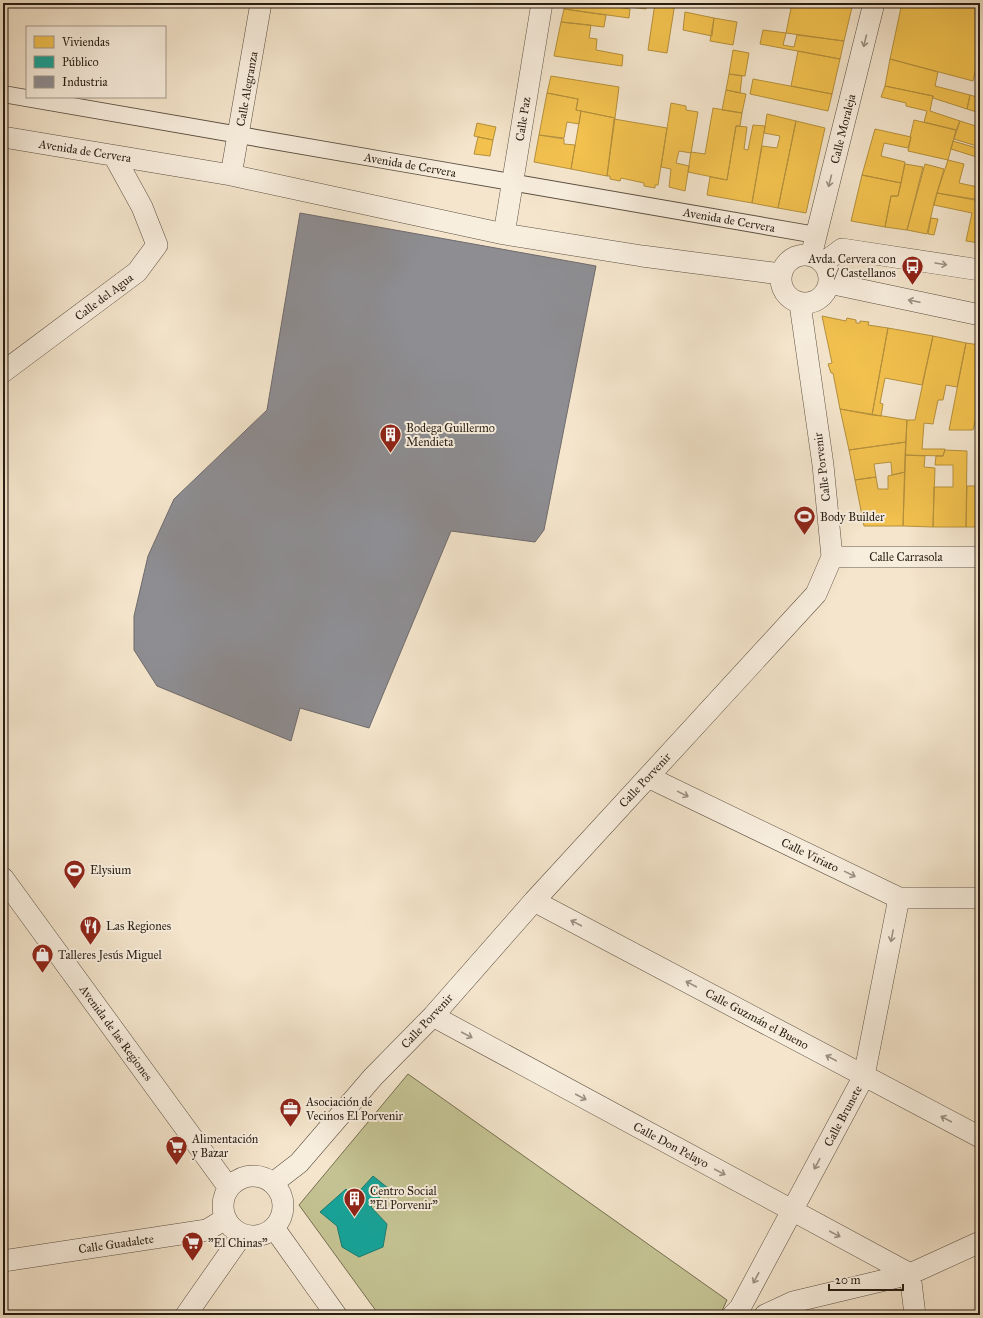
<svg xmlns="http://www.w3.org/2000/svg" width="983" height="1318" viewBox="0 0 983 1318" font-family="'IM FELL Great Primer',serif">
  <rect width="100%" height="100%" fill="#f4e5cc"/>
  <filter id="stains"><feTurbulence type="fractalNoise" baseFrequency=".005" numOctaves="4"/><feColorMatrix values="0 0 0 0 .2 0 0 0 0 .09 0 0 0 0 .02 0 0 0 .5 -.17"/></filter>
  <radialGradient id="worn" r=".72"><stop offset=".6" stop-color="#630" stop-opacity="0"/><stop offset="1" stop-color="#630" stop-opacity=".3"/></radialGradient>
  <path fill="#c4c292" stroke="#767052" d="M408 1074 727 1300 720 1315H379L299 1205Z"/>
  <path fill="#f2c14e" stroke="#b5903c" d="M565 3H616L615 7 630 9 629 18 564 9Z
    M630 3H647L646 9 630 7Z
    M655 3H675L667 53 648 50Z
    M792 3H853L844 41 786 33Z
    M902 3H963L980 7V51L973 81 890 59Z
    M963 3H980V7Z
    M564 9 606 15 604 27 561 22Z
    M685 12 714 18 712 36 683 30Z
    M714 18 737 22 733 45 710 41Z
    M561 22 591 25 589 38 597 39 596 50 623 55 622 66 554 56Z
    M763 30 786 33 783 45 794 47 797 35 844 41 840 59 760 44Z
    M733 50 749 53 745 76 729 74Z
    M798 51 840 59 832 94 791 86Z
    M890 59 938 72 935 86 970 95 967 109 933 98V96L885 86Z
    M729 74 742 76 740 93 726 90Z
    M551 76 619 87 615 118 576 110 578 99 547 93Z
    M753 79 832 94 828 111 750 94Z
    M885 86 933 96 930 111 960 121 956 130 924 122 927 111 906 106V103L881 97Z
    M726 90 746 94 742 113 722 110Z
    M547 93 578 99 576 110 581 111 579 124 567 122 564 138 539 135Z
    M970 95 980 98V113L967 109Z
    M671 103 686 106V110L698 112 691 153 679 151 676 163 689 166 685 191 669 187 671 169 661 167Z
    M713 108 742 113 740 126H736L727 180 688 172 691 152 705 154Z
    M581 111 615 118 607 176 571 169Z
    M767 114 796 121 778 208 752 203 762 146 777 148 780 136 764 133Z
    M614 119 667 128 658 185H655V188L644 186V183L621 178 620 181 610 179V176H607Z
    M914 120 956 130 948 160 908 151 911 137H910Z
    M796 121 825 128 806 213 778 208Z
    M960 121 979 127 980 124V147L954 139Z
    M477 123 496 127 493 140 474 136Z
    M753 125 765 126 752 203 707 195 710 177 727 180 736 126 747 127 744 149 748 150Z
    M875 129 911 137 908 148 884 143 881 156 905 162 901 183 862 175Z
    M539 135 564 139V144L575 145 571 169 534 162Z
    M478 137 493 140 490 156 474 154Z
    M953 141 980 149V158L951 149Z
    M948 160 964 164 959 183 978 187 980 179V200L937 193Z
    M905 164 923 167 907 230 885 227 891 196H898Z
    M925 164 944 169 934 203 927 234 907 230Z
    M862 175 901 183 898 196H891L885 227 851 221Z
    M937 193 980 201V243L966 241 972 213 934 205Z
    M931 218 938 219 934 235 928 234Z
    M822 316 846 321 847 318 856 320V323H860V321L869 322 868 325 888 328 872 415 840 409 833 373H831L828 364 832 363Z
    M888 328 933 336 922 385 885 378 880 403 883 404 881 416 872 415Z
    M933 336 966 343 957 387 946 385 943 400H938L933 424 924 423 922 449H945L943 456 905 455 907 420H915Z
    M966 343 980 345V401L973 430H949Z
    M840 409 907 420 906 442 849 450Z
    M906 442 905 472 892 475 891 462 874 464 876 477 855 480 849 450Z
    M945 450 967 451 966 527H933L934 487H953V465H935L936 456H943Z
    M905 455 925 456 924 467 935 468 933 527 903 526Z
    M905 472 903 526H864L855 480 876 477 878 489H888V476Z
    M967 486H980V527H966Z"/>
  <path fill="#17a398" stroke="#1c7b70" d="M373 1176 388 1188 371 1207 387 1224 383 1247 359 1257 342 1247 337 1226 320 1212 346 1189 353 1198Z"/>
  <path fill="#8d8d92" stroke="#6f6b6c" d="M300 213 596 266 544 530 535 542 451 531 369 728 300 708 291 741 157 686 134 650V616L148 556 174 499 267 410Z"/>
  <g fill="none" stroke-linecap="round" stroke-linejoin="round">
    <defs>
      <path id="pedestrian" d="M3 94C274 140 545 189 816 235"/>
      <path id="minor" d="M3 137 231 175 504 234 642 256 781 274
        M231 175 261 3
        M504 234 542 3
        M781 279a24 24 0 1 1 48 0a24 24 0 1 1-48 0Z
        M811 256 874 3
        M823 263 842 249 980 270
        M829 283 980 315
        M3 372 137 272 157 245 142 207 114 156
        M832 557H980
        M648 777 899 898H980
        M3 878 229 1188
        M534 901 980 1137
        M433 1016 910 1274 915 1315
        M223 1206a30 30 0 1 1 60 0a30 30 0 1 1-60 0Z
        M273 1183 299 1163 373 1077 433 1016 534 901 816 594 832 557 823 465 800 304
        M274 1228 336 1315
        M3 1261 207 1230 225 1219
        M186 1315 242 1235
        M733 1315 740 1308 864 1076 899 898
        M765 1315 793 1302 910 1274 980 1242"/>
    </defs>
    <use href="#pedestrian" stroke="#5b4f41" stroke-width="18"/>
    <use href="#minor" stroke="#5b4f41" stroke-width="22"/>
    <use href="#pedestrian" stroke="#f8eede" stroke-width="16"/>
    <use href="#minor" stroke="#f8eede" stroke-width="21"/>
  </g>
  <defs><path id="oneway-shaft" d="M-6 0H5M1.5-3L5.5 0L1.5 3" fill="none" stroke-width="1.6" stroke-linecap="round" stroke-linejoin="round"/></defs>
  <g stroke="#9a9083">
    <use href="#oneway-shaft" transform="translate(865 41) rotate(104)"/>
    <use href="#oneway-shaft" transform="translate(830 181) rotate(104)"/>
    <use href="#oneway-shaft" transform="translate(941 264) rotate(9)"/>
    <use href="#oneway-shaft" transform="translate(914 301) rotate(-168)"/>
    <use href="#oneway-shaft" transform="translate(683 794) rotate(26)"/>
    <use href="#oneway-shaft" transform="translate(850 874) rotate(26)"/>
    <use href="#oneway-shaft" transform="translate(576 923) rotate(-152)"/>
    <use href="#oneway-shaft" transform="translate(892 936) rotate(101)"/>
    <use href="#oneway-shaft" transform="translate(691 984) rotate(-152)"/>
    <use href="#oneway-shaft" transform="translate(467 1035) rotate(28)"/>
    <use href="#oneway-shaft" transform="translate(831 1058) rotate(-152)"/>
    <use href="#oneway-shaft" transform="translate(581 1097) rotate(28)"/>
    <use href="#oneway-shaft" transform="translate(946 1119) rotate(-152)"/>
    <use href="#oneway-shaft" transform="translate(817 1164) rotate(118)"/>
    <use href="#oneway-shaft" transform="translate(720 1172) rotate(28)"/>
    <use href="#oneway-shaft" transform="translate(835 1234) rotate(28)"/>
    <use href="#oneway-shaft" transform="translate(756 1278) rotate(118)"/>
  </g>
  <defs>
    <symbol id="bus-pin" viewBox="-11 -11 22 30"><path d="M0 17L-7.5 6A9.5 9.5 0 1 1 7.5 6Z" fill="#8f2418" stroke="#f8eede"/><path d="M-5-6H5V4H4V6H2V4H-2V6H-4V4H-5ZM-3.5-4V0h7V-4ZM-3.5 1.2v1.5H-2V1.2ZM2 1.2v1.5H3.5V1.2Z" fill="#fff"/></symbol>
    <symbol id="building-pin" viewBox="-11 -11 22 30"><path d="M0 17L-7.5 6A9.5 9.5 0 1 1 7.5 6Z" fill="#8f2418" stroke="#f8eede"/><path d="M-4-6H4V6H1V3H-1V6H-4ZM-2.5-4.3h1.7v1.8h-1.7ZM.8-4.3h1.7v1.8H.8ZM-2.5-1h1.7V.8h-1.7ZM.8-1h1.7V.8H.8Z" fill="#fff"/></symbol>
    <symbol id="stadium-pin" viewBox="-11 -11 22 30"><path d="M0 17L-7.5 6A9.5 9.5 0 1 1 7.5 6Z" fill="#8f2418" stroke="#f8eede"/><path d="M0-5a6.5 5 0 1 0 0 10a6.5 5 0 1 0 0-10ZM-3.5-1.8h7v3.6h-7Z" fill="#fff"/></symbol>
    <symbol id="restaurant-pin" viewBox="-11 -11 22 30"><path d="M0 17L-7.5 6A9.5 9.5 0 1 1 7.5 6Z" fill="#8f2418" stroke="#f8eede"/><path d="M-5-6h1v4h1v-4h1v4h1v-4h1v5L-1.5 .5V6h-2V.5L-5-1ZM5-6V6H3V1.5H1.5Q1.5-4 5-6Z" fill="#fff"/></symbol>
    <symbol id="shop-pin" viewBox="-11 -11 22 30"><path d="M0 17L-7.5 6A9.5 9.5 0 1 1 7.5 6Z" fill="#8f2418" stroke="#f8eede"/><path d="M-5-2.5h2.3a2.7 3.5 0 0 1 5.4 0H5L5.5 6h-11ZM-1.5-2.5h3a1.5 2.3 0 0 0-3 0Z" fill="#fff"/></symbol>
    <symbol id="office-pin" viewBox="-11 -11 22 30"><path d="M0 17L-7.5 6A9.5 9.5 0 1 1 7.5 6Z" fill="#8f2418" stroke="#f8eede"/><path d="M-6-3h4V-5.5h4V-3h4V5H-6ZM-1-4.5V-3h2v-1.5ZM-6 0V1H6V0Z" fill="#fff"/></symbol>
    <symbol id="supermarket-pin" viewBox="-11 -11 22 30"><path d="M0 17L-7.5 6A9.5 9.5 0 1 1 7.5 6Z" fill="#8f2418" stroke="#f8eede"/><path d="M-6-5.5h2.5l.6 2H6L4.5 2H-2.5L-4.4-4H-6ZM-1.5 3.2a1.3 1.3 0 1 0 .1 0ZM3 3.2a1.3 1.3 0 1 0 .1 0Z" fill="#fff"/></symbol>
  </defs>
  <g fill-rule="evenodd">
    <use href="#bus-pin" x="900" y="254" width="25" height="34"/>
    <use href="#building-pin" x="378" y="422" width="25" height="34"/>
    <use href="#stadium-pin" x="792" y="504" width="25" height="34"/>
    <use href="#stadium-pin" x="62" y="858" width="25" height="34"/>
    <use href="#restaurant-pin" x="78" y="914" width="25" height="34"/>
    <use href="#shop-pin" x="30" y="942" width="25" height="34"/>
    <use href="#office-pin" x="278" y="1096" width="25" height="34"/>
    <use href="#supermarket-pin" x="164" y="1134" width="25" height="34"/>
    <use href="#building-pin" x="342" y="1186" width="25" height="34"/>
    <use href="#supermarket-pin" x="180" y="1230" width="25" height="34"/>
  </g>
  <g text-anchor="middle" stroke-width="4" stroke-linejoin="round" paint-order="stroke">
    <g font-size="12" fill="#281d13" stroke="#f8eede">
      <text transform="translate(247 89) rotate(-80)" y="4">Calle Alegranza</text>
      <text transform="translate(523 119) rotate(-81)" y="4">Calle Paz</text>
      <text transform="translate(843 129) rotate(-76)" y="4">Calle Moraleja</text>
      <text transform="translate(85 151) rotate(9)" y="4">Avenida de Cervera</text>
      <text transform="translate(410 165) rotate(10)" y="4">Avenida de Cervera</text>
      <text transform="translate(729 220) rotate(10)" y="4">Avenida de Cervera</text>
      <text transform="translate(104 297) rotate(-37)" y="4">Calle del Agua</text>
      <text transform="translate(822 467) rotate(-97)" y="4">Calle Porvenir</text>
      <text x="906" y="561">Calle Carrasola</text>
      <text transform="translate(645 780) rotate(-47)" y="4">Calle Porvenir</text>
      <text transform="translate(810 855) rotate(26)" y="4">Calle Viriato</text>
      <text transform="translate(757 1019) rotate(28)" y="4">Calle Guzmán el Bueno</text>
      <text transform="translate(427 1021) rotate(-47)" y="4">Calle Porvenir</text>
      <text transform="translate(116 1033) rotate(54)" y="4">Avenida de las Regiones</text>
      <text transform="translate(843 1116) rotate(-62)" y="4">Calle Brunete</text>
      <text transform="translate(671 1145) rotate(28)" y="4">Calle Don Pelayo</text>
      <text transform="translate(116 1244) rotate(-8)" y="4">Calle Guadalete</text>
    </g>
    <g font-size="12" fill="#281d13" stroke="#f8eede" text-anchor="start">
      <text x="896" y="263" text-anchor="end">Avda. Cervera con<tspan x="896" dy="14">C/ Castellanos</tspan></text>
      <text x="406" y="432">Bodega Guillermo<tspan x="406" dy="14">Mendieta</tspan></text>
      <text x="820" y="521">Body Builder</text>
      <text x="90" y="874">Elysium</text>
      <text x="106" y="930">Las Regiones</text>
      <text x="58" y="959">Talleres Jesús Miguel</text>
      <text x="306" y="1106">Asociación de<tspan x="306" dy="14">Vecinos El Porvenir</tspan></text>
      <text x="192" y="1143">Alimentación<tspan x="192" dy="14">y Bazar</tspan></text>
      <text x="370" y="1195">Centro Social<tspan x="370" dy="14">"El Porvenir"</tspan></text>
      <text x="208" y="1247">"El Chinas"</text>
    </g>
  </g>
  <rect width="983" height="1318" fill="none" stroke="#f4e5cc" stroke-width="16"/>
  <rect x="4" y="4" width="975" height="1310" fill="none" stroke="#281d13" stroke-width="2"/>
  <rect x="8" y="8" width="967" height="1302" fill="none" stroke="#281d13"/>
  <rect x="26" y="26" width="140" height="72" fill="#f8eede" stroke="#a59a8d"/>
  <rect x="34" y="36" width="20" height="12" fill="#f2c14e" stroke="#a59a8d"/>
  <text x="62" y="46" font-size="12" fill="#281d13">Viviendas</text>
  <rect x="34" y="56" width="20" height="12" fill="#17a398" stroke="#a59a8d"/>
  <text x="62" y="66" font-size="12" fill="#281d13">Público</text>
  <rect x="34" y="76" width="20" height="12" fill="#8d8d92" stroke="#a59a8d"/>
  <text x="62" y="86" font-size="12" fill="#281d13">Industria</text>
  <path d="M829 1284v6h74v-6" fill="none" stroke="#281d13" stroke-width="2"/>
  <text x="835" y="1284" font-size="12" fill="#281d13" stroke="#f8eede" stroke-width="3" paint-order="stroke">20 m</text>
  <rect width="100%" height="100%" filter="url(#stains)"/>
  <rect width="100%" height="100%" fill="url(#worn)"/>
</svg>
